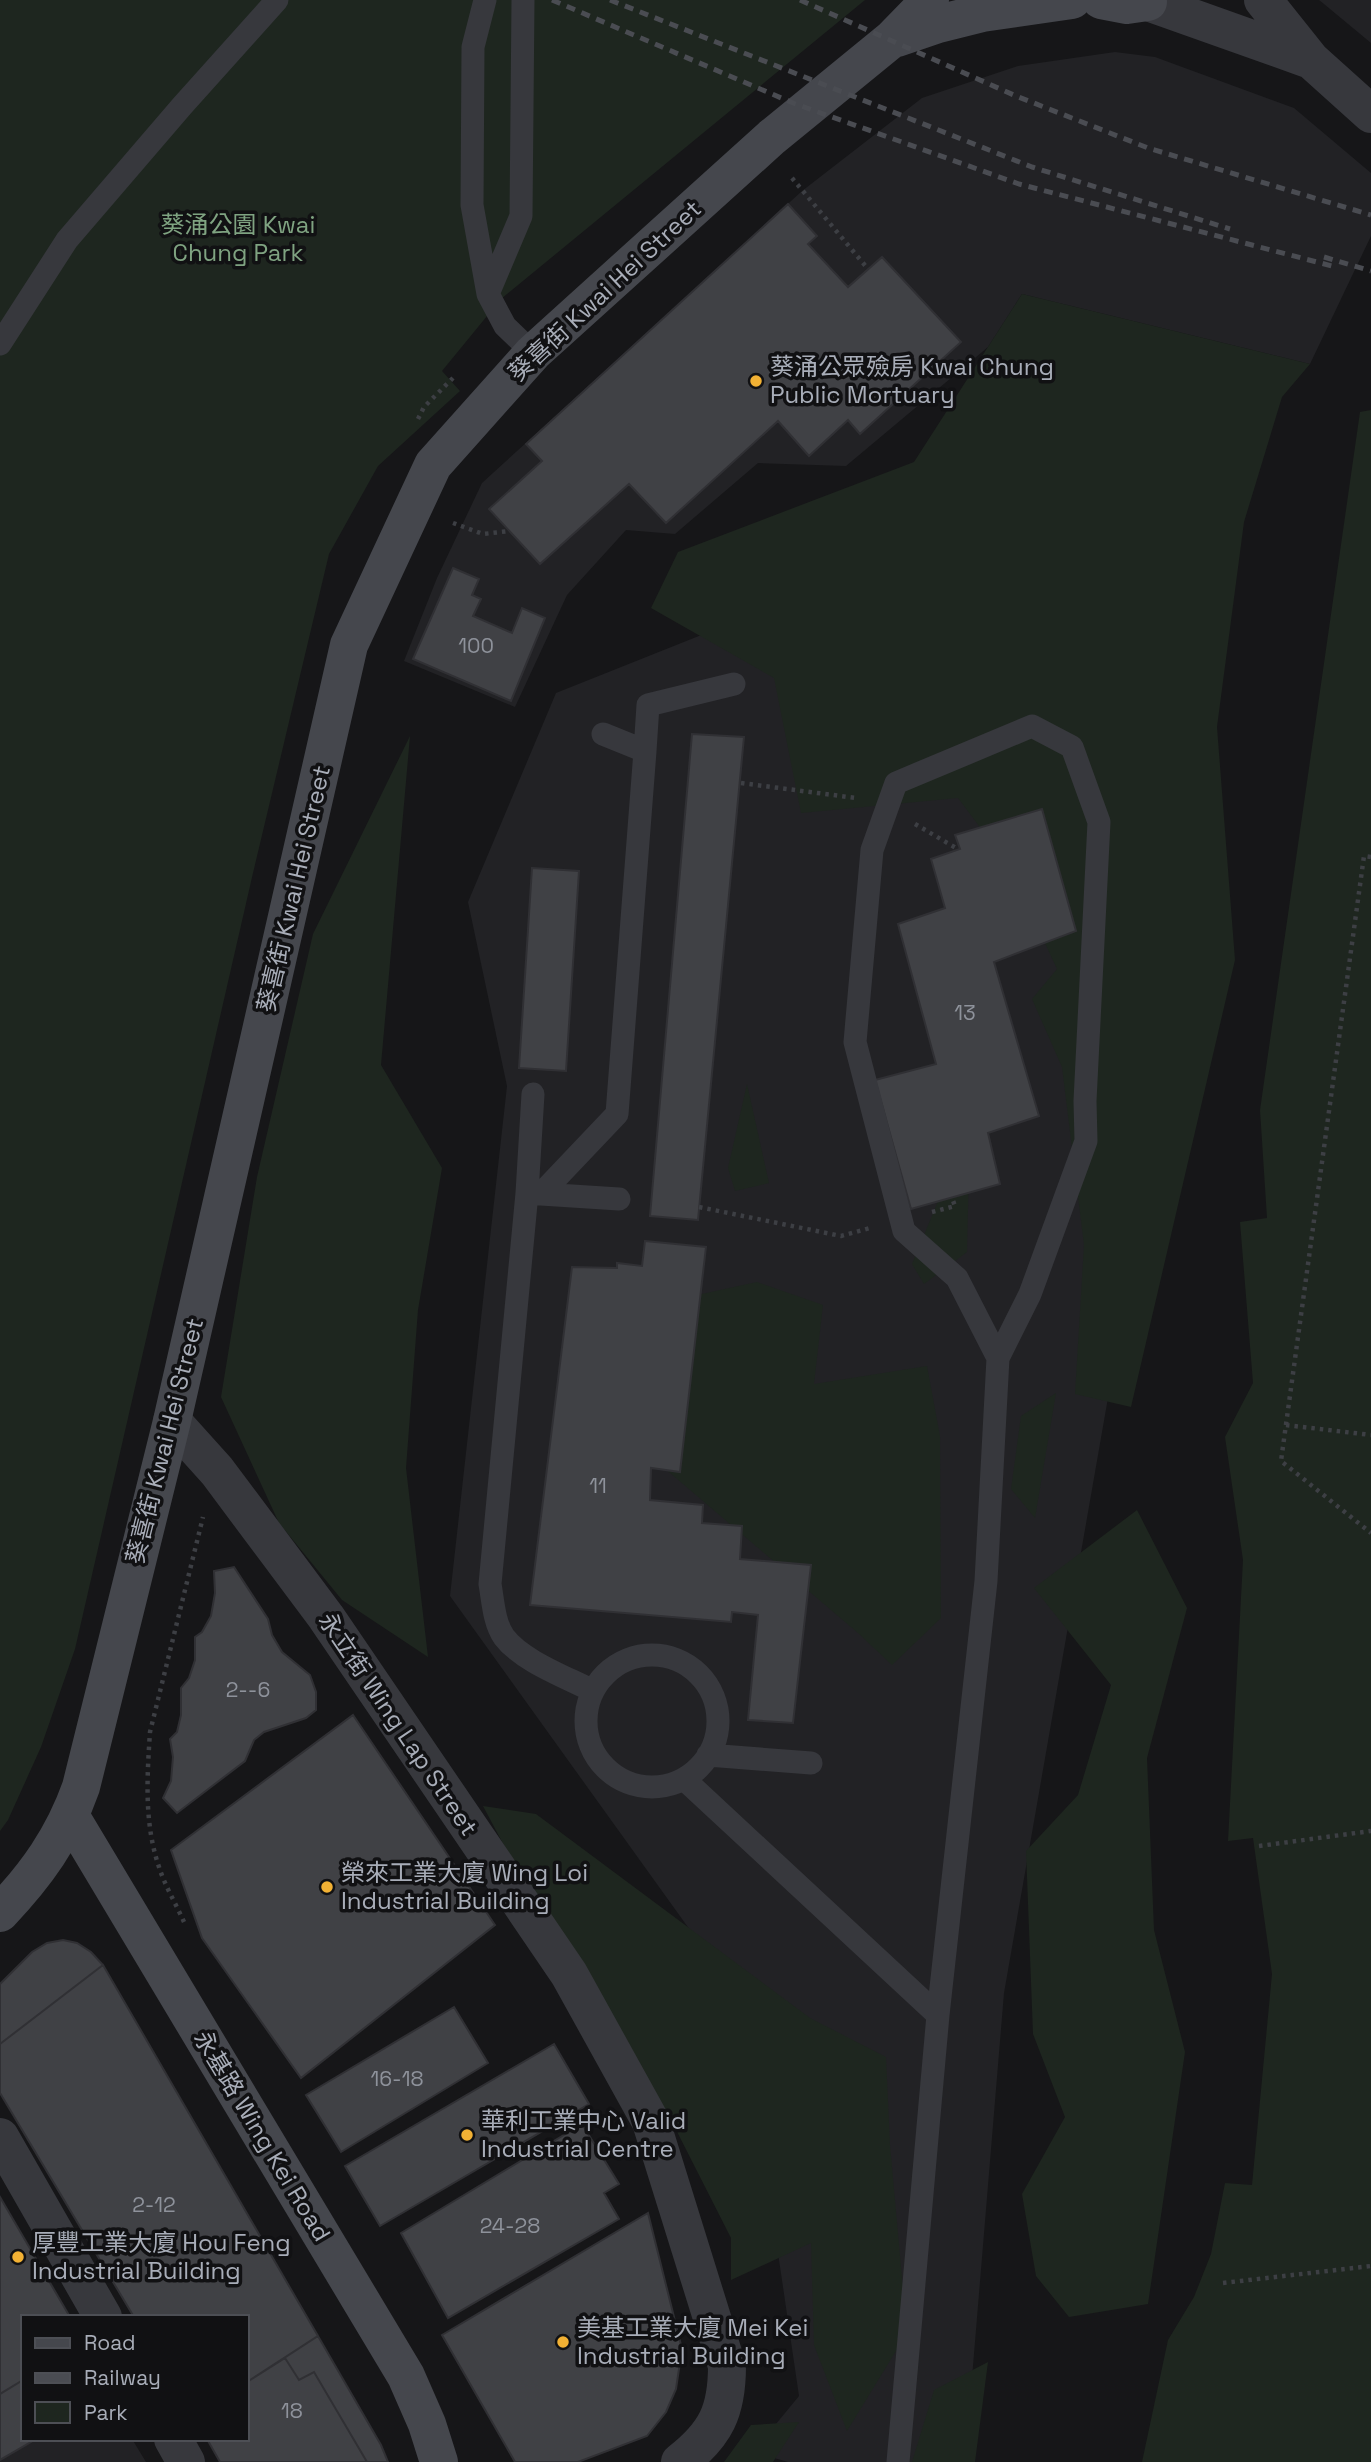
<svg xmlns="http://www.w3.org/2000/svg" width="1371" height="2462" viewBox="0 0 1371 2462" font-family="'Space Grotesk','Noto Sans TC',sans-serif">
  <rect width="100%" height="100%" fill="#161618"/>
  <path fill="#222225" d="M1319 0H1371V43L1324 4Z
    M1115 52 1155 57 1294 108 1371 173V236L1310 364 1022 294 988 347 846 466 758 463 675 534 626 530 567 595 515 707 404 661 437 578 482 483 802 191 922 98 1018 66Z
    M774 606 1003 611 1134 1249 1004 1993 965 2462H788L753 2452 799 2396 741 2001 450 1596 507 1086 468 902 556 693Z
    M0 2197 70 2317H23V2439H132L146 2462H0Z"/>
  <path fill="#1e261f" d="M0 0H865L501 299 442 371 460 391 378 466 329 554 253 873 75 1649 41 1747 8 1820 0 1831Z
    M1022 294 1310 364 1282 397 1244 522 1217 727 1235 960 1131 1407 1075 1394 1084 1245 1062 1067 1032 999 1057 969 1009 866 958 798 801 813 774 678 651 608 678 552 914 462Z
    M1371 410V2462H1142L1168 2340 1194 2297 1211 2254 1225 2183 1252 2185 1272 1974 1253 1838 1228 1841 1243 1560 1225 1437 1253 1383 1240 1222 1267 1218 1260 1110 1360 412Z
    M410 736 381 1065 442 1168 418 1310 406 1468 428 1657 342 1600 279 1523 221 1397 257 1177 313 934Z
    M747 1084 769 1183 735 1191 728 1168Z
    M970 1124 967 1252 924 1284 912 1264Z
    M757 1282 823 1305 814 1384 927 1366 940 1436 941 1618 892 1665 858 1633 616 1427 642 1307Z
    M1056 1393 1035 1518 1011 1489 1021 1416Z
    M1137 1510 1187 1608 1147 1758 1154 1930 1185 2052 1148 2304 1069 2317 1036 2276 1022 2194 1065 2117 1033 2034 1026 1851 1078 1795 1111 1685 1034 1588Z
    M483 1806 536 1814 810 2018 886 2057 890 2145 907 2333 847 2431 814 2345 811 2243 731 2280V2238L667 2112 552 1936Z
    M988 2362 975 2462H912L934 2390Z
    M799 2422 773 2462H724L751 2425Z"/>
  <path fill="#404145" stroke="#303034" stroke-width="2" d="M788 204 817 236 808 244 848 287 882 257 961 342 860 434 848 420 809 456 778 421 666 523 629 484 540 564 489 509 542 461 526 444Z
    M453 568 479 579 472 595 481 599 473 616 512 633 522 608 545 618 511 701 413 659Z
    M692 734 744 737 698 1220 650 1216Z
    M1042 809 1076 931 994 962 1039 1116 988 1133 1000 1184 911 1209 875 1080 936 1064 898 924 945 908 931 859 960 849 955 835Z
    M532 868 579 871 566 1071 519 1068Z
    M645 1241 706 1247 680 1472 651 1468 650 1500 703 1505 702 1523 742 1526 740 1559 811 1565 793 1723 748 1720 758 1615 732 1612 731 1622 530 1605 572 1267 617 1268V1263L642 1266Z
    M234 1567 268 1619 272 1635 282 1652 310 1675 316 1692V1710L306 1718 264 1732 254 1740 245 1761 177 1813 163 1798 171 1781 173 1757 170 1739 177 1732 181 1715V1688L189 1678 195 1660V1637L202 1632 211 1616 215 1593 214 1571Z
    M353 1715 495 1925 301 2078 202 1938 171 1850Z
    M63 1940 77 1943 91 1952 103 1965 318 2336 247 2382V2317H134L0 2093V1984L32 1952 47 1943Z
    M103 1965 318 2336 247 2382V2317H134L0 2093V2044Z
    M454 2007 488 2063 341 2152 306 2095Z
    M554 2044 589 2104 380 2226 345 2166Z
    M582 2124 619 2184 604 2193 619 2219 448 2318 401 2233Z
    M0 2197 70 2317H23V2380L0 2394Z
    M648 2213 682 2349 676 2389 666 2412 647 2436 578 2462H515L442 2335Z
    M318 2336 381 2445 388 2462H220L207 2439H247V2382Z
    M285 2358 299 2380 314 2372 367 2462H220L207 2439H247V2382Z
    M23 2380V2439H36L0 2460V2394Z"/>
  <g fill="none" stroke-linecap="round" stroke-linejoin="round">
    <path stroke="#3d3f44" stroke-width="4.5" stroke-dasharray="3.5 5" stroke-linecap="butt" d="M792 178 868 269
      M418 419 424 407 453 378
      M453 523 483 534 509 531
      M741 783 856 798
      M915 824 956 848
      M1371 857 1364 856 1281 1461 1371 1533
      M699 1207 841 1236 870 1228
      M932 1212 955 1206 952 1198
      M1286 1425 1371 1435
      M1259 1846 1371 1831
      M184 1922C176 1904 165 1886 159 1867 144 1823 147 1778 150 1732L203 1517
      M1223 2283 1371 2266"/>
    <path stroke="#37383d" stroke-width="23" d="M485 0 473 47 472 205 488 294 505 326 533 353
      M488 294 521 216 523 0
      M0 344 67 240 182 106 277 0
      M1032 726 1072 747 1099 822 1085 1101 1086 1141 1030 1294 998 1358 957 1278 904 1231 855 1042 872 850 896 783Z
      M645 751 648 705 734 684
      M527 1193 533 1094
      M541 1194 619 1199
      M586 1721a66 66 0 1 1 132 0a66 66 0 1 1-132 0Z
      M593 1691C566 1677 522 1661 504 1637 494 1623 493 1601 490 1584L527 1193 541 1194 617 1114 645 751 603 734
      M708 1755 811 1763
      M684 1779 938 2015
      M898 2462 938 2015 986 1581 998 1358"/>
    <path stroke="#37383d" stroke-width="38" d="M1263 0 1311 60 1371 114
      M1148 2 1311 60
      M172 1421 217 1471 326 1617 569 1974 651 2122 727 2366C727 2411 716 2434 680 2462
      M0 2137 103 2317
      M173 2439 186 2462"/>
    <path stroke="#45474d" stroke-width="38" d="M1101 0 1127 5 1148 2
      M897 38 938 24 982 13 1072 0
      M71 1817 406 2376 427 2424 439 2462
      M0 1913C36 1875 63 1838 81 1787L172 1421 349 645 433 465 533 353 772 137 892 39 930 0"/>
    <path stroke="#4a4c52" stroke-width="5" stroke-dasharray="9 7" stroke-linecap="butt" d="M552 0 793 103 1019 184 1332 266
      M610 0 1032 167 1230 229
      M800 0 1016 96 1148 148 1371 215
      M1324 257 1371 271"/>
  </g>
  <g fill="#f2b134" stroke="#111113" stroke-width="2.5">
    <circle cx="756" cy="381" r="7"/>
    <circle cx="327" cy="1887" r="7"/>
    <circle cx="467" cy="2135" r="7"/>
    <circle cx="18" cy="2257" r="7"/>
    <circle cx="563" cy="2342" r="7"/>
  </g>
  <g text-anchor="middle" stroke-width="7" stroke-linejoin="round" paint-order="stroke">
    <g font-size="21" fill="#8e929b">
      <text x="476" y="653">100</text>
      <text x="965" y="1020">13</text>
      <text x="598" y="1493">11</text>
      <text x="248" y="1697">2--6</text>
      <text x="397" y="2086">16-18</text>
      <text x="154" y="2212">2-12</text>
      <text x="510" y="2233">24-28</text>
      <text x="292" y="2418">18</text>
    </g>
    <g font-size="24" fill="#7fa381" stroke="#111113">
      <text x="238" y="233">葵涌公園 Kwai<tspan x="238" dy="28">Chung Park</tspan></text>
    </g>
    <g font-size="24" fill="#a8adb8" stroke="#111113">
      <text transform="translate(605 291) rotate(-43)" y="8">葵喜街 Kwai Hei Street</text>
      <text transform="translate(294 889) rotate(-77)" y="8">葵喜街 Kwai Hei Street</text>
      <text transform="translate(165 1441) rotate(-76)" y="8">葵喜街 Kwai Hei Street</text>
      <text transform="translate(398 1724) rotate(56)" y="8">永立街 Wing Lap Street</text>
      <text transform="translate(262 2136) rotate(59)" y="8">永基路 Wing Kei Road</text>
    </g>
    <g font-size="24" fill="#a8adb8" stroke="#111113" text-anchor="start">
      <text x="770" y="375">葵涌公眾殮房 Kwai Chung<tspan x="770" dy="28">Public Mortuary</tspan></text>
      <text x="341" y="1881">榮來工業大廈 Wing Loi<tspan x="341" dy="28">Industrial Building</tspan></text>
      <text x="481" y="2129">華利工業中心 Valid<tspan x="481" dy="28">Industrial Centre</tspan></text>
      <text x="32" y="2251">厚豐工業大廈 Hou Feng<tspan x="32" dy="28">Industrial Building</tspan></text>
      <text x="577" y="2336">美基工業大廈 Mei Kei<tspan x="577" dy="28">Industrial Building</tspan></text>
    </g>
  </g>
  <rect x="21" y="2315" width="228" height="126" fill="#111113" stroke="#4d4f55" stroke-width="2"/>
  <rect x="35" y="2338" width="35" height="10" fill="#45474d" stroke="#4d4f55" stroke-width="2"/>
  <text x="84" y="2350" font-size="21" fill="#a8adb8">Road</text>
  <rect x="35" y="2373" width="35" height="10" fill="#4a4c52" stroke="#4d4f55" stroke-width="2"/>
  <text x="84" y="2385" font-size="21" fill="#a8adb8">Railway</text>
  <rect x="35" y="2402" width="35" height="21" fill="#1e261f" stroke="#4d4f55" stroke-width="2"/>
  <text x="84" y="2420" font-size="21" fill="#a8adb8">Park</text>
</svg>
